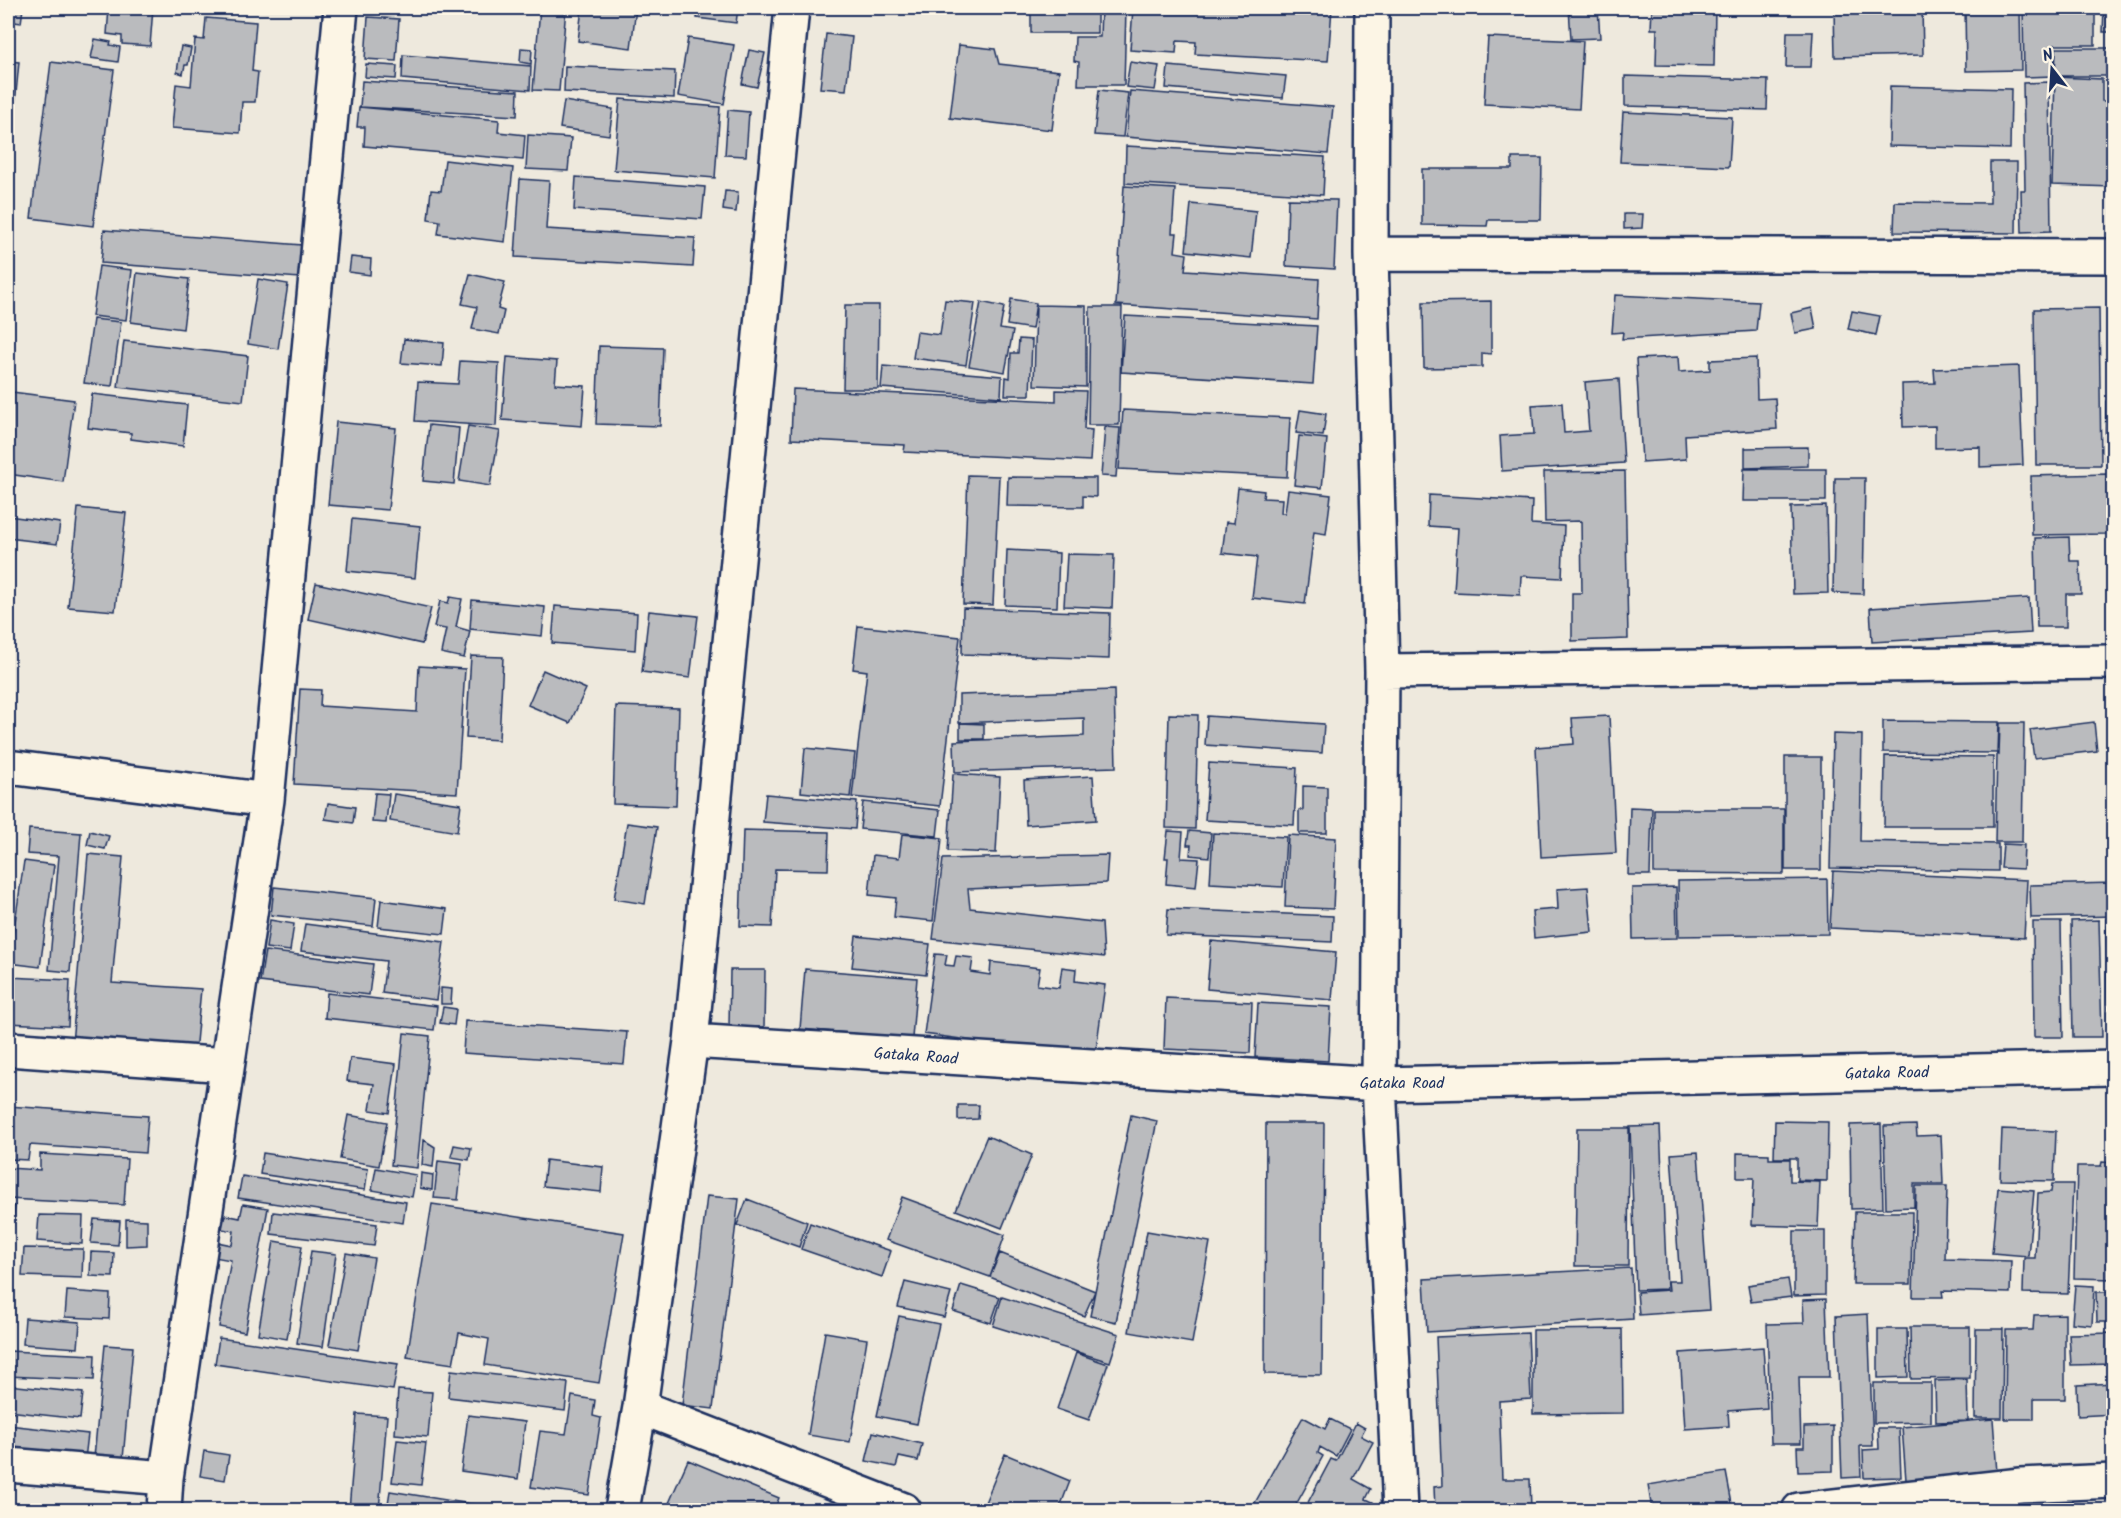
<svg xmlns="http://www.w3.org/2000/svg" width="2121" height="1518" viewBox="0 0 2121 1518" font-family="Kalam,sans-serif">
  <rect width="100%" height="100%" fill="#eee9dd"/>
  <filter id="ink" filterUnits="userSpaceOnUse"><feTurbulence type="fractalNoise" baseFrequency=".0167" numOctaves="2"/><feDisplacementMap in="SourceGraphic" scale="12" xChannelSelector="R" yChannelSelector="G"/><feConvolveMatrix kernelMatrix="1 2 1 2 8 2 1 2 1" color-interpolation-filters="sRGB"/></filter>
  <g filter="url(#ink)">
    <path fill="#babbbe" stroke="#1b2f5e" stroke-width="1.5" d="M8 8H23L21 23 8 21Z
      M109 8H153L150 46 122 44V36L107 34Z
      M540 8H566L559 91 533 90Z
      M582 8H636L631 48 578 41Z
      M698 8H738L736 23 697 18Z
      M1031 8H1097V33H1031Z
      M1101 8H1126L1124 85H1078L1079 62 1074 61 1075 37H1100Z
      M1133 8H1332L1328 61 1195 54 1196 42 1177 41 1176 53 1130 50Z
      M1569 8H1598L1600 38 1571 39Z
      M1652 8H1715L1714 66 1656 65 1657 29H1651Z
      M1834 8H1922L1923 55 1835 57Z
      M1965 8H2020L2021 70 1966 71Z
      M2023 8H2095V45H2054V76L2024 77Z
      M2104 8H2114V32H2103Z
      M368 17 399 19 396 61 365 59Z
      M206 18 256 22 252 71 258 72 255 102H242L240 133 172 128 176 84 191 86 195 39 204 40Z
      M1787 32H1813L1811 67H1786Z
      M826 34 852 37 846 90 820 88Z
      M1488 37 1583 41 1579 109 1484 104Z
      M688 38 734 45 724 104 678 96Z
      M95 39 111 42 110 45 120 47 118 62 91 58Z
      M959 45 995 49 999 64 1059 71 1052 130 950 118Z
      M181 46 191 48 188 65H185L183 74 177 72Z
      M521 48 532 49 531 64 520 62Z
      M2056 48H2114V76H2055Z
      M749 50 765 53 757 87 742 84Z
      M403 55 531 66 530 90 402 79Z
      M8 61 19 62 15 104H8Z
      M51 62 114 70 93 226 31 218Z
      M1130 62 1159 66 1155 90 1126 87Z
      M366 64 397 66 396 79 365 77Z
      M565 66 675 71 674 98 564 92Z
      M1168 66 1286 76 1283 98 1166 88Z
      M1625 76 1768 80 1767 110 1625 106Z
      M2055 77 2102 79V101H2114V187L2052 185Z
      M362 81 518 91 517 116 360 107Z
      M2049 82 2051 231 2022 232 2021 190H2025L2023 83Z
      M1890 86 2011 89 2010 149 1889 146Z
      M1099 90 1128 93 1123 137 1094 135Z
      M1130 91 1333 107 1328 154 1126 137Z
      M620 99 720 107 715 178 614 170Z
      M564 101 613 109 609 135 560 128Z
      M359 107 499 120 498 132 525 135 523 160 364 146 365 127H357Z
      M728 110 749 112 746 156 725 155Z
      M1623 112 1732 117 1729 167 1620 162Z
      M528 135 571 138 568 171 526 169Z
      M1126 146 1325 157 1323 195 1125 183Z
      M1512 158H1542L1541 220H1488L1487 226 1422 225V169H1512Z
      M445 160 513 168 505 242 438 234 440 221 428 219 431 190 441 191Z
      M1990 162H2017L2016 233 1894 232 1895 202 1990 203Z
      M576 177 705 187 702 219 574 210Z
      M520 179 549 181 546 229 695 238 693 267 515 257Z
      M1124 186 1175 189 1172 233H1177L1175 252 1187 254 1185 270 1319 279 1317 319 1116 305Z
      M725 191 738 192 736 212 723 210Z
      M1288 199 1337 200 1334 269 1286 266Z
      M1191 204 1256 211 1251 258 1186 251Z
      M1624 214H1643L1642 228 1624 229Z
      M104 230 302 245 300 278 101 263Z
      M351 257 371 259 370 275 349 272Z
      M99 266 132 270 126 320 92 316Z
      M137 273 189 279 183 329 131 322Z
      M470 274 505 282 498 309 504 311 499 334 472 329 477 307 462 304Z
      M258 279 288 284 278 349 248 344Z
      M1615 295 1759 302 1756 331 1622 339 1623 332 1612 333Z
      M1011 299 1036 303 1032 329 1007 325Z
      M945 300 975 303 966 365 913 358 917 332 940 335Z
      M1491 301V354L1482 353V367L1424 368 1423 302Z
      M981 302 1004 307 1000 329 1013 331 1005 372 969 366Z
      M845 305H879L878 389H843Z
      M1036 305 1086 306V387L1034 385Z
      M1090 307H1122L1119 425H1088Z
      M1812 308 1816 329 1795 333 1791 313Z
      M2099 308 2101 465H2036L2034 309Z
      M1852 311 1880 316 1876 335 1848 329Z
      M1125 316 1317 326 1313 384 1121 372Z
      M93 319 121 322 112 386 84 383Z
      M404 339 444 343 442 366 401 363Z
      M1019 339 1032 340 1030 395H1005L1006 377 1010 378 1011 353H1018Z
      M124 341 248 356 243 401 118 387Z
      M599 346 663 348 660 426 596 424Z
      M507 357 557 361 555 384 585 386 582 426 502 420Z
      M1678 357 1679 372 1710 370V360L1756 358 1757 399 1775 398 1777 429 1685 435 1686 459 1642 462 1636 359Z
      M460 361 499 363 496 426 415 421 418 382 458 384Z
      M883 366 1002 376 1001 397 881 388Z
      M2019 366 2023 465 1980 467V447L1935 448V426L1903 427 1902 384 1935 383 1934 369Z
      M1619 379 1624 463 1502 471 1500 436 1534 434 1532 405 1562 403 1564 433 1589 431 1585 382Z
      M793 389 1056 401V390L1086 391 1084 429 1092 430 1090 461 904 452 905 445 791 439Z
      M12 392 74 400 63 482 8 474V426Z
      M92 394 187 405 183 446 131 439V433L88 428Z
      M2106 401 2114 402V460H2105Z
      M1123 410 1290 418 1287 477 1119 469Z
      M1300 410 1326 414 1323 436 1296 433Z
      M336 422 396 428 388 510 328 505Z
      M429 425 459 428 454 484 423 481Z
      M468 426 500 431 490 486 459 481Z
      M1105 427 1120 428 1116 477 1101 476Z
      M1299 436 1327 439 1322 488 1294 485Z
      M1808 447V466L1745 468V448Z
      M1744 469H1826V501H1743Z
      M1625 471 1628 639 1572 641V593H1582L1581 521 1545 522 1544 472Z
      M2107 474 2108 534 2032 535 2031 476Z
      M968 475 999 476 993 605 963 604Z
      M1008 477 1096 478V497L1083 496V507L1007 506Z
      M1835 478H1865L1863 594 1833 593Z
      M1238 488 1264 491 1263 498 1282 499 1281 513H1285L1288 490 1331 495 1326 534 1314 532 1305 604 1252 598 1257 557 1222 553 1226 522 1234 523Z
      M1429 495 1532 501 1531 524 1564 526 1562 578 1521 576 1520 595 1454 592 1458 528 1428 526Z
      M1826 506 1828 593 1793 594 1791 507Z
      M78 508 126 513 115 611 68 607Z
      M8 516 60 523 57 544 8 538Z
      M352 519 420 526 415 578 347 571Z
      M2069 537 2070 561H2080L2081 594H2066V627H2037L2035 538Z
      M1007 550 1059 553 1057 607 1005 605Z
      M1067 554 1114 555 1112 608 1064 606Z
      M316 583 431 608 422 644 308 619Z
      M450 597 462 599 456 627 470 631 464 658 441 653 446 629 434 627 440 601 448 603Z
      M2029 598 2031 633 1872 642 1870 608Z
      M472 600 545 607 542 636 470 629Z
      M555 606 637 613 635 650 552 643Z
      M963 608 1110 613 1109 659 962 654Z
      M649 611 698 616 690 678 642 672Z
      M858 626 960 637 940 806 852 797 867 671 853 669Z
      M471 656 503 657 499 740 466 738Z
      M419 666 465 669 457 793 294 784 300 689 321 690 320 706 417 712Z
      M543 670 586 689 570 723 528 705Z
      M1114 690 1116 767 955 772 954 741 1084 736V718L959 723V695Z
      M616 706 679 708 676 806 613 804Z
      M1169 714 1198 715 1195 829 1166 828Z
      M1207 716 1324 724 1322 753 1205 745Z
      M1609 716 1616 853 1541 857 1536 747 1574 744 1572 718Z
      M1883 721 1999 722 1998 753 1883 752Z
      M2094 722 2097 751 2034 758 2030 730Z
      M960 723 984 724V739H960Z
      M2000 723H2024L2022 842H1995L1997 754 1999 755Z
      M1833 734 1862 735 1860 841 1998 844V871L1830 868Z
      M805 748 855 753 850 797 801 792Z
      M1885 756 1993 757V827H1884Z
      M1785 757H1821V870H1785Z
      M1209 763 1297 768 1294 825 1205 820Z
      M953 774 1000 777 996 853 948 851Z
      M1093 776 1096 820 1026 825 1024 780Z
      M1303 786 1327 787V833H1299V810H1303Z
      M375 793 389 794 386 823 372 822Z
      M394 794 461 804 457 832 390 821Z
      M766 794 857 802 855 829 763 822Z
      M863 802 940 810 937 836 860 829Z
      M328 803 355 807 353 823 325 819Z
      M1630 807 1652 808 1650 875H1628Z
      M1654 809H1784V874L1654 873Z
      M627 823 657 827 645 904 614 899Z
      M29 829 81 833 70 972 49 970 59 856 27 854Z
      M743 830 829 832 828 870 775 869 772 927 740 926Z
      M90 831 109 836 105 849 87 845Z
      M1168 831 1183 832 1181 858 1199 859 1196 887 1166 884 1168 858H1165Z
      M1189 831 1211 833 1209 857 1190 855 1191 845H1187Z
      M1213 833 1286 837 1283 887 1210 883Z
      M902 834 942 838 933 921 894 917 896 898 869 895 873 855 899 858Z
      M1288 835 1336 838 1333 909 1285 907Z
      M2003 844 2024 845 2023 869 2001 868Z
      M88 854 123 857 112 983 201 989 195 1053 72 1044Z
      M1108 855 1106 883 968 889 970 908 1102 923 1104 957 933 939 943 859Z
      M24 861 54 865 40 967 9 963Z
      M8 869 11 870 8 924Z
      M1833 871 2027 880 2024 938 1830 928Z
      M1827 879 1828 934 1679 936 1678 881Z
      M2114 883V916L2031 918 2030 885Z
      M274 887 376 898 373 926 271 915Z
      M1588 887 1592 932 1534 938 1532 911 1558 909 1557 889Z
      M1676 887 1677 938 1633 939 1632 888Z
      M381 900 447 909 444 934 378 927Z
      M1168 909 1333 916 1332 942 1166 935Z
      M2106 919H2114V1037H2108Z
      M270 920 294 924 290 951 266 948Z
      M2099 920 2102 1037H2073L2071 921Z
      M2033 922H2061L2063 1037H2034Z
      M305 924 444 942 436 1000 382 993 386 961 301 951Z
      M856 936 930 944 926 975 852 967Z
      M1211 941 1336 952 1332 1000 1207 989Z
      M265 951 373 964 369 995 260 982Z
      M935 954 947 955 945 965 954 966 956 956 973 958 971 972 990 975 991 962 1040 968 1037 985 1059 988 1062 967 1076 969 1075 981 1105 985 1095 1057 924 1034Z
      M805 969 917 978 912 1038 800 1029Z
      M730 970H765L764 1027H729Z
      M8 977 70 980 68 1026 8 1023Z
      M441 988 452 989 451 1004H441Z
      M327 993 437 1006 434 1030 325 1018Z
      M1166 998 1252 1002 1250 1053 1164 1049Z
      M1258 1003 1331 1007 1328 1061 1255 1057Z
      M443 1007 456 1009 454 1025 440 1023Z
      M465 1021 627 1032 624 1064 463 1053Z
      M404 1033 430 1036 417 1168 391 1165Z
      M350 1058 396 1064 389 1113 370 1110 374 1084 347 1081Z
      M958 1105H979L978 1119 958 1120Z
      M8 1106 148 1116 145 1153 30 1145 28 1160 8 1159Z
      M348 1115 387 1122 379 1166 340 1159Z
      M1131 1115 1157 1121 1116 1322 1090 1316Z
      M1775 1121 1828 1122 1827 1181 1797 1180V1158H1774Z
      M1266 1123H1324L1322 1375 1265 1374Z
      M1881 1124 1883 1208 1851 1209 1850 1125Z
      M1916 1125 1917 1136 1941 1135 1943 1184H1914V1207L1886 1208 1884 1126Z
      M1660 1126 1667 1289 1636 1290 1630 1127Z
      M1577 1128H1629L1628 1266H1575Z
      M2002 1129 2056 1131 2054 1181 2000 1180Z
      M987 1136 1032 1155 1002 1228 956 1210Z
      M424 1140 435 1147 433 1167 422 1165Z
      M454 1145 471 1148 469 1160 451 1157Z
      M1698 1152 1709 1310 1639 1315 1637 1292 1669 1290 1668 1281H1680L1671 1154Z
      M263 1153 368 1169 365 1190 260 1174Z
      M1737 1153 1769 1154V1159H1790V1181L1820 1182 1818 1227 1752 1225 1754 1178H1737Z
      M40 1154 127 1159 124 1205 8 1199V1168L40 1170Z
      M546 1160 603 1167 601 1192 543 1186Z
      M438 1161 462 1164 458 1200 434 1198Z
      M2102 1162 2114 1163V1279L2074 1278 2077 1166H2101Z
      M376 1168 416 1175 412 1197 372 1190Z
      M421 1173 433 1175 432 1190 420 1188Z
      M242 1176 406 1202 403 1223 238 1198Z
      M2052 1184H2073L2068 1294 2023 1293 2024 1258H2035L2038 1193 2051 1192Z
      M1916 1186H1947L1945 1259 2011 1261 2010 1293 1942 1291 1943 1297H1913Z
      M1998 1188 2034 1191 2028 1256 1992 1253Z
      M707 1196 739 1199 713 1409 682 1405Z
      M902 1197 1005 1235 990 1277 886 1240Z
      M747 1199 807 1222 799 1247 737 1225Z
      M243 1204 268 1208 245 1332 219 1327 231 1260 214 1257 217 1242 232 1245 234 1231 222 1229 225 1215 240 1218Z
      M432 1204 624 1233 599 1383 485 1365 489 1339 459 1333 453 1364 407 1357Z
      M8 1205 15 1206 11 1240 8 1239Z
      M273 1212 377 1224 374 1246 271 1234Z
      M1855 1212H1912L1911 1284H1853Z
      M39 1215 83 1216 82 1244 37 1241Z
      M94 1219 120 1221 118 1245 91 1243Z
      M126 1219 147 1220V1245L126 1246Z
      M810 1223 891 1251 882 1277 801 1249Z
      M1147 1231 1210 1242 1192 1343 1129 1332Z
      M1794 1231H1825V1295L1794 1296Z
      M274 1241 302 1246 287 1339 258 1334Z
      M24 1248 83 1249 82 1278 22 1276Z
      M311 1251 336 1254 323 1347 297 1343Z
      M91 1252 114 1253 113 1277 90 1276Z
      M346 1253 374 1258 358 1350 329 1345Z
      M1000 1253 1095 1291 1084 1316 990 1277Z
      M1631 1268 1633 1319 1427 1332 1424 1279Z
      M1788 1279 1791 1297 1751 1302 1748 1285Z
      M905 1282 951 1293 944 1317 898 1307Z
      M961 1285 1000 1297 991 1323 953 1311Z
      M2075 1285 2094 1286 2092 1325 2072 1323Z
      M67 1291 110 1294 109 1319 65 1317Z
      M2096 1292H2114V1322H2097Z
      M1002 1297 1119 1334 1110 1362 993 1326Z
      M1826 1299 1829 1377H1799L1801 1443H1771L1767 1324 1804 1323 1803 1300Z
      M1868 1314 1873 1446H1860L1861 1477 1842 1478 1836 1316Z
      M2065 1314V1399H2034V1419H2005L2006 1330H2033L2034 1315Z
      M899 1316 939 1324 917 1424 877 1416Z
      M25 1318 80 1322 78 1348 23 1344Z
      M1910 1327H1970V1378L1911 1379Z
      M1622 1329 1623 1413 1533 1414V1330Z
      M1878 1329H1907L1908 1377 1878 1378Z
      M1976 1329H2003L2002 1418H1975Z
      M825 1332 867 1339 850 1442 808 1435Z
      M1528 1333 1531 1399 1499 1401 1502 1479H1530L1531 1510H1435L1434 1487 1442 1486 1436 1337Z
      M2114 1333V1364L2071 1365 2069 1334Z
      M219 1338 398 1364 393 1390 215 1364Z
      M105 1345 133 1347 123 1459 94 1457Z
      M1763 1347 1767 1408 1728 1411 1729 1426 1685 1429 1680 1353Z
      M8 1351 95 1355 94 1380 8 1376Z
      M1076 1353 1108 1364 1089 1420 1057 1409Z
      M451 1370 568 1383 565 1411 448 1397Z
      M1967 1380 1968 1421 1936 1422 1935 1381Z
      M1874 1383H1931V1422L1874 1423Z
      M2114 1383V1414L2078 1416 2077 1385Z
      M8 1385 83 1393 80 1419 8 1411Z
      M398 1390 432 1392 428 1437 395 1434Z
      M572 1396 595 1400 593 1416 601 1418 589 1495 531 1487 540 1431 566 1434Z
      M357 1414 387 1416 379 1510H349Z
      M468 1415 525 1422 518 1479 461 1471Z
      M1303 1417 1325 1429 1330 1419 1350 1429 1336 1456 1320 1447 1318 1453 1323 1456 1293 1510H1251Z
      M1993 1419 1997 1473 1906 1480 1902 1427Z
      M1356 1423 1365 1428 1361 1436 1373 1442 1353 1479 1371 1489 1366 1499 1373 1502 1368 1510H1304L1331 1459 1336 1461Z
      M8 1425 88 1434 85 1459 8 1450Z
      M1833 1426V1471L1798 1472 1797 1447H1804V1427Z
      M1878 1428H1899L1901 1477 1864 1478 1863 1450 1879 1449Z
      M873 1432 922 1444 918 1461 899 1457 896 1467 866 1461Z
      M397 1440 426 1443 421 1485 392 1482Z
      M204 1451 229 1455 225 1480 200 1476Z
      M1005 1454 1070 1481 1059 1510H998L984 1505Z
      M688 1460 779 1498 774 1510H687L669 1503Z
      M1726 1472 1732 1504 1694 1510H1652L1648 1485Z
      M390 1491 508 1510H387Z
      M8 1503 31 1505 30 1510H8Z
      M1143 1504 1160 1510H1141Z
      M58 1505 95 1510H57Z
      M35 1506 52 1507V1510H34Z"/>
    <g fill="none" stroke-linecap="round" stroke-linejoin="round">
      <defs>
        <path id="minor" d="M1372 8 1371 254 1382 671 1379 1084 1400 1510
          M1371 254 2114 256
          M1382 671 2114 662
          M8 767 267 800
          M691 1041 1379 1084 2114 1068
          M8 1049 227 1065
          M640 1407 904 1510
          M8 1465 166 1478
          M164 1510 166 1478 267 800 341 8
          M622 1510 640 1407 691 1041 792 8
          M1799 1510 2021 1485 2114 1481"/>
      </defs>
      <use href="#minor" stroke="#1b2f5e" stroke-width="38"/>
      <use href="#minor" stroke="#fcf5e5" stroke-width="33"/>
    </g>
  </g>
  <g text-anchor="middle" stroke-width="5" stroke-linejoin="round" paint-order="stroke">
    <g font-size="16" fill="#1b2f5e" stroke="#fcf5e5">
      <text transform="translate(916 1055) rotate(4)" y="6">Gataka Road</text>
      <text transform="translate(1887 1072) rotate(-1)" y="6">Gataka Road</text>
      <text x="1402" y="1088">Gataka Road</text>
    </g>
  </g>
  <rect width="2121" height="1518" fill="none" stroke="#fcf5e5" stroke-width="30"/>
  <rect x="15" y="15" width="2091" height="1488" fill="none" stroke="#1b2f5e" stroke-width="2" filter="url(#ink)"/>
  <g transform="translate(2052 69) rotate(343)" stroke="#fcf5e5" stroke-width="4.5" paint-order="stroke">
  <path d="M0-4.5L10 22L0 15L-10 22Z" fill="#1b2f5e"/>
  <text y="-9" font-size="16" font-weight="bold" text-anchor="middle" fill="#1b2f5e">N</text>
  </g>
</svg>
